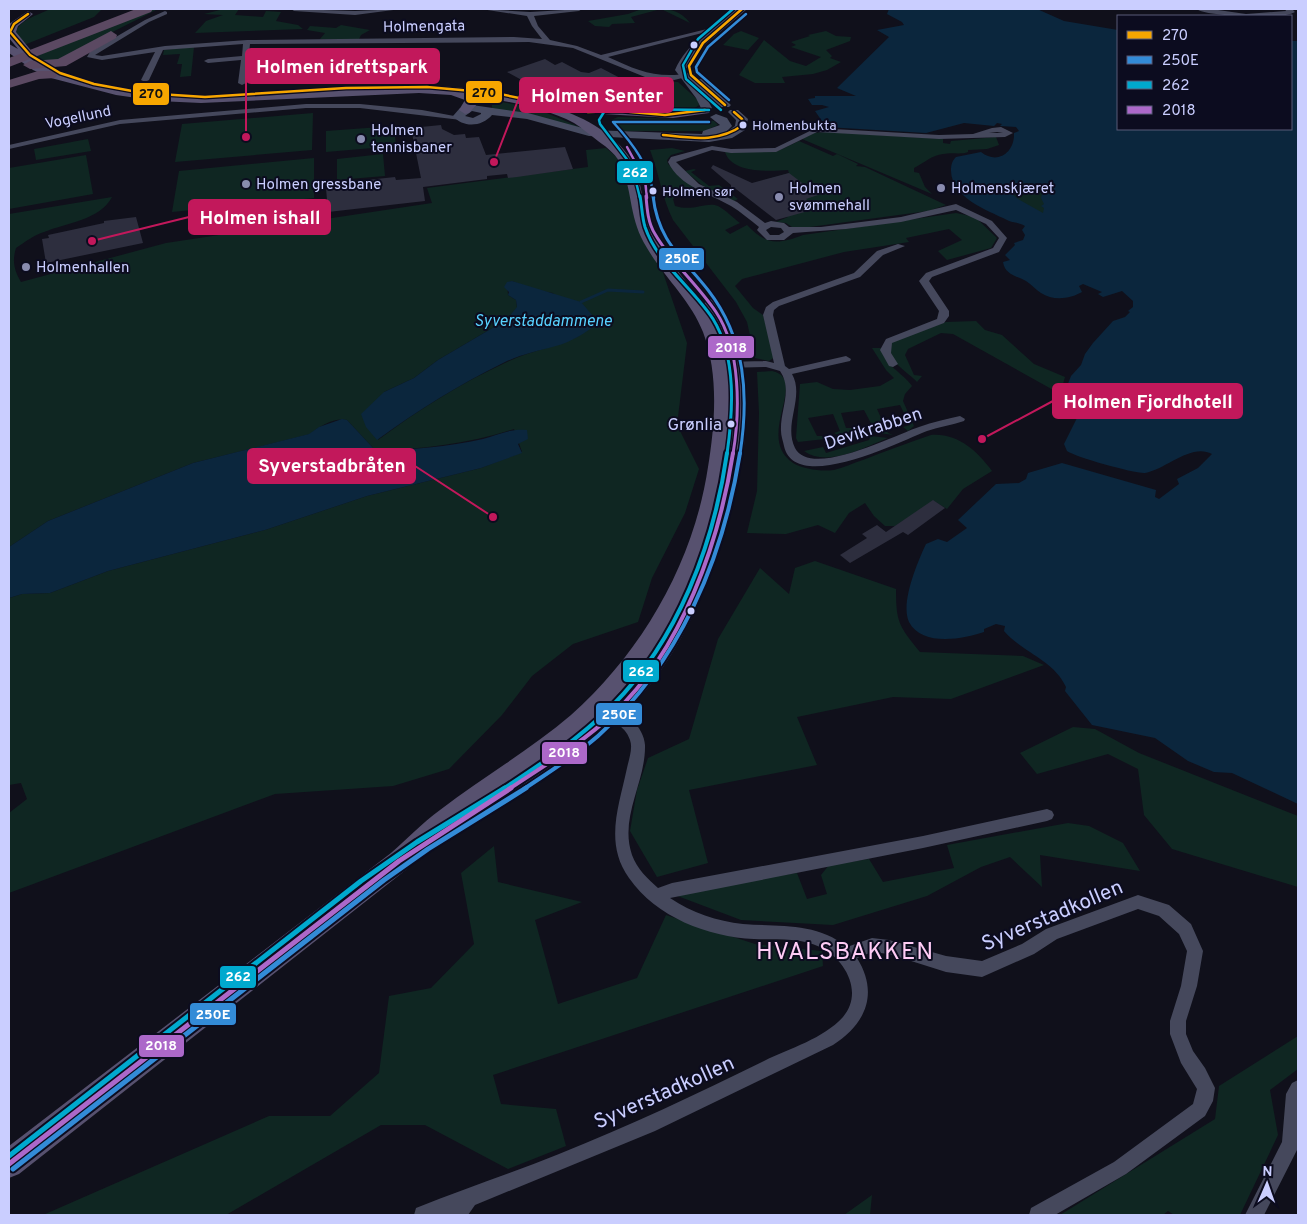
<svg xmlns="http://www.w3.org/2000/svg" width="1307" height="1224" viewBox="0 0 1307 1224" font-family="Overpass,sans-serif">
  <rect width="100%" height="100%" fill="#10101b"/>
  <path fill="#0f2622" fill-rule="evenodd" d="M50 9H102L94 17 24 45 16 34C17 20 39 15 50 9Z
    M154 9H158L49 64 36 56Z
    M224 9H239L235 15 263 17 266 11 281 12 276 21 298 25 303 29 195 33 206 21 223 15 204 14Z
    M642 9C662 9 677 6 690 23L661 9 631 17 635 23 612 24 609 27 595 26 588 21 628 14Z
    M341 25 370 30 361 35 359 39H320L325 33 307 30 310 26 336 28Z
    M741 31 759 38 748 50 723 45 734 34Z
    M826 31 836 36 851 37 850 41 826 50 832 56 830 58 841 62 827 70 813 74 782 77 785 83H755L739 75 764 40 790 61 806 66 821 57 791 47 796 45 791 42 810 36 808 35Z
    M194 47 191 76 180 77 182 64H177L180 54 163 55 164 50Z
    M658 81 678 82 698 100 699 105C684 119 624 109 603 108L638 93Z
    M501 102 535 108 582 128 492 108V104Z
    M313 113 312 150 175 162 182 124Z
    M618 117 705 120 714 121 718 125 704 131H620L611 120Z
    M394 126 396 146 326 152V131Z
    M827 132 943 139V143L950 144 951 141 996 137 999 145 987 149 968 150V152C960 155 952 152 943 154 932 155 924 163 914 168V172L919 173 925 187 932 194 802 139 814 133Z
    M88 139 91 151 36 160 34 149Z
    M799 141 833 156 837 154 858 164 856 166 865 167 946 205 928 211 795 229 786 223 776 222 788 217 747 185 789 173 788 170C770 171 732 174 725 152L778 151Z
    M606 148 619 159 657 255 687 343 677 425 699 469 685 513 652 578 638 622 573 644 532 676 502 715 449 769 393 786 275 794 9 893V813L27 799 21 783 9 785V598L22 594 50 593 108 571 265 530 367 496 481 468 522 452 514 429C470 443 422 450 375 450L347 420C335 417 319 426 310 434L193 463 48 521 9 547V214L112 197C100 220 66 223 44 232 34 235 25 242 16 248 12 261 14 270 21 282L166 243 432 203 427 188 588 167 586 150ZM512 281 536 290 553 293 579 336C555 347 530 351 507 362 461 383 418 410 378 440L384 392 414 378 438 360 506 320 517 308 516 300 508 295 507 283Z
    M672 148 685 151 671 155 667 160 668 164 698 191 680 194 673 199 675 206C693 212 707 201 718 206 726 210 733 218 740 223L725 230 730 234 747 225C766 245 777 245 803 235L956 213 975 217 997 238 991 248 947 260 938 251 962 240 949 229 906 238 909 242 844 252 742 279 735 286 753 308 763 315 775 357 769 361 755 358 747 322 736 302 673 220C662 198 659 173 650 150Z
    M383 154 385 176 337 180V159Z
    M86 155 93 194 9 209V168Z
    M314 158V198L172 212 179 171Z
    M694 169 696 170 691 172 709 186 719 185 738 199 734 201 707 189 685 171Z
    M1015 183H1035C1051 198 1048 206 1038 224L995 186Z
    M976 321 985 330 1002 335 1034 364 1065 377 1063 384 1055 391 953 334 941 333 908 349 905 355 914 375 922 376 917 382C908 372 887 361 888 346L893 341 946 322Z
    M872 348H881C883 364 903 373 912 386L905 394 903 401 914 426 908 431 903 427 910 425 900 405 877 409 888 433 893 435 873 432 874 429 864 410 841 413 846 428H855L854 430 840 436 834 433 840 431 833 414 808 418 817 436H823L825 439 798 442 796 438 800 384 817 382 833 389 850 390 880 386 894 378 886 370Z
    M772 371C810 379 754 437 793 463 803 469 822 472 834 470 843 468 853 463 863 460 885 451 908 443 931 435 958 433 977 451 992 471L963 489 947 509 934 501 895 526H885L874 516 865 503 849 513 835 533 818 525 786 534 747 533 757 491 759 413 757 372Z
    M871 436 888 438C865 447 827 468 804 451L823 447 826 453 869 440Z
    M815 561 896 589C896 623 899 626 920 652L1023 656 1044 665 951 699 893 697 797 717 817 765 689 790 708 863 657 877 630 831 637 790 648 758 689 739 718 639 760 568 789 594 795 568Z
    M1073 727 1095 729 1139 753 1298 816V887L1172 849 1144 815 1138 769 1108 754 1037 774 1020 753Z
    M1068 823 1089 826 1123 843 1140 871 1040 855 1042 887 1010 857 981 867 927 896 833 925 741 920 667 892 797 873 807 899 827 894 821 875 829 865 869 859 883 882 954 868 947 845Z
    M494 846 498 882 582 902 535 920 558 1004 637 978 666 915 755 944 822 951 823 966 493 1075 501 1104 556 1109 566 1146 508 1169 425 1125H381L226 1215H43L269 1116H330L379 1073 389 996 431 988 474 944 461 873Z
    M1298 1036V1069L1270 1090 1278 1135 1240 1215H1174L1168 1211 1163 1215H1060L1215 1119 1219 1086Z
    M872 1195 870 1215H844Z"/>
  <path fill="#0b263d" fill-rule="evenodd" d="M889 9H1037L1064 21 1118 30V129H1291V41H1298V804L1232 773 1214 772 1188 761 1155 738 1092 725 1065 691 1066 687C1054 660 1022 652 1004 631L1005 626 996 624 984 629V632C963 639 922 647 909 622 900 603 918 561 926 544L938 539 947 542 967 528 958 520 996 484 1019 483 1026 479 1028 473 1062 463 1156 490 1155 497 1159 499 1179 484 1177 479 1198 468 1212 454C1191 443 1167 469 1145 473 1136 474 1075 457 1067 451L1064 444 1086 400 1071 397 1065 391 1071 376 1081 365 1085 354 1093 343 1113 321 1125 317 1130 312 1128 311 1133 307V301L1122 291 1103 297 1098 294 1102 292 1083 284 1079 286 1082 292C1070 299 1053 301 1041 293 1036 290 1031 284 1026 281 1017 276 1005 275 1003 262L1010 260 1005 255 1015 245 1014 243 1023 240 1025 235 1022 230 1025 226C1019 222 1013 223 1007 220 987 210 952 198 951 171 951 165 952 161 956 157L981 152C997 165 1015 153 1014 133L1019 131 1016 127 1000 126 1002 124 997 123 994 126 964 123 926 133 826 127 815 111 829 107 822 105H812L808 99 815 98V96H856L837 88 889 37 877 30 904 25 902 22 887 14ZM1031 183 1043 191 1041 198 1044 204 1041 206 1044 208 1043 213 1018 199 1006 189 1016 184Z
    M512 281 581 302 599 323C586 332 572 342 556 346 538 351 522 354 505 362 460 384 418 410 377 440L366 427 361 414 384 392 414 378 438 360 506 320 517 307 516 300 508 295 509 292 504 287 507 282Z
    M342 419 347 420 375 450C410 450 448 447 483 439 498 435 511 428 527 430L528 439 518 444 522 453 481 468 367 496 265 530 108 571 50 593 22 594 9 598V547L48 521 193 463 309 434 319 427Z"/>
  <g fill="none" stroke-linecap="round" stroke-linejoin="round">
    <path stroke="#0b263d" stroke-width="3" d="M581 302 608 290 643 292"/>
  </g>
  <path fill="#2d2e3e" d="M545 59 555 65 562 62 581 72 589 73 601 68 624 80 600 89 586 82 549 95 507 72Z
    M441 125 442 129 454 135 465 134 466 138 479 137 486 155 565 147 573 169 517 177 508 178 507 174 487 176V179L423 187 425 201 328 212 326 188 340 186 339 183 395 177 396 180 421 178 411 128Z
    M713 165 752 183 789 173 818 195 806 199 819 208 776 220 736 189H731V185L711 168Z
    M136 217 143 243 46 263 42 239 49 238 48 235 104 223V221Z
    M933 500 945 508 908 535 903 532 850 563 840 555 867 538 862 534 877 525 886 532Z"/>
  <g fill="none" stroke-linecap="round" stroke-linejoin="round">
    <path fill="#45485c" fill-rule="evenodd" d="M291 9 355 11 401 9 355 15 294 11Z
      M481 9 530 12 582 9 579 11 534 16 538 26 550 40 577 46 601 55 707 29 710 31 608 57C638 71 657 79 691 73L695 75 674 80 645 77 573 48 529 42 250 44 246 83 242 85 238 83 241 60 208 63 204 61 208 59 242 56 243 44 163 50 149 80 145 82 141 80 155 52 102 60 87 57 90 52 145 20 165 11 167 12V14L149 22 95 55 102 56 165 46 247 40 514 37 542 39 532 26 527 16Z
      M1196 9H1211L1246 14 1286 11 1285 9H1292L1295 12C1283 20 1209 17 1196 9Z
      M306 104H360L422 110 465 118 461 120 360 108H306L120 124 9 149V145L120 120Z
      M1001 127 1013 133 1005 137 939 139 817 132 776 152 731 153 712 150 676 162 699 184 737 202 765 223 771 221 784 223 789 227H821L901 217 956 204 992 221 1007 238 999 252 932 277 929 281 949 311V316L944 323 892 343 891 353 898 364 893 367 889 366 880 350 886 339 937 319 939 311 919 281 926 273 993 248 999 238 986 224 956 210 901 222 846 229 793 233 784 240H767L757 230 759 227C750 220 741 212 731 206 709 193 680 187 668 162L671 157 712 146 731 149 775 148 816 128 939 135 973 134 992 128ZM997 132 1003 133H989ZM771 227 781 228 784 232 779 235H770L766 230Z
      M898 244 905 246 883 255 860 277 779 306 774 310 773 315 785 366 789 369 846 356 851 359 850 361 792 374C805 397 783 424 795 448 811 479 897 434 919 427 933 422 947 419 960 416L965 419 964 421C952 425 939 427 927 431 901 441 795 495 784 446 783 441 781 436 781 431 780 410 793 390 780 371L766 367 725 368 720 365 725 362 766 361 774 363 763 315 766 307 773 302 854 273 877 251Z
      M608 704C624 709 644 727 645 745 646 782 619 817 632 855 637 869 648 879 658 888L672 883 923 836 1047 809 1052 811 1054 815 1052 819 1047 821 923 848 670 898C692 913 717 921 743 924 780 927 816 922 847 947L872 938 889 940 946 956 982 961 1022 944 1046 929 1138 895 1169 905 1191 924 1203 951 1197 986 1186 1021V1034L1193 1051 1205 1068 1215 1088 1213 1101 1205 1116 1126 1174 1055 1215H1029L1031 1208 1114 1162 1193 1104 1197 1089 1181 1063 1170 1034V1021L1181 986 1187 951 1179 934 1159 916 1138 909 1057 939 1034 954 982 977 946 972 889 954 872 952 857 958C879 993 866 1024 833 1045L655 1131 475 1205 468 1215H414L416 1208C464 1189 512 1173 559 1154 629 1126 697 1094 764 1061 790 1048 823 1039 843 1017 864 992 845 959 820 947 800 937 775 940 754 939 708 937 656 917 629 878 604 843 619 806 627 768 629 759 633 748 630 740 625 724 608 721 601 709L603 705Z
      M1298 1080V1148L1264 1215H1245L1282 1142 1286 1094 1292 1083Z"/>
    <path fill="#474c62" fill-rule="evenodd" d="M736 9H747L701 48 685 70 693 80 702 79 731 105 729 107H721L703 91 712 108 706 111 702 110 696 98 675 70C687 43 714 26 736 9Z
      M472 105 528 113 590 130 702 134 703 131 720 125 710 117 716 114 727 118 732 126 725 133 735 126 736 120 728 112 730 110H738L748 119 745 130 732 138 709 142 589 136 527 119 492 115C482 127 463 128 453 116L460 108ZM472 111 481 113V114L473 118 465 116Z"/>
    <path fill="#57516f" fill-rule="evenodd" d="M28 11 33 14 18 26 16 32 33 53 27 56C47 71 70 77 93 83 247 121 410 53 560 109L561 105 673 110 709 107 711 110 709 113 673 118 567 112C596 123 630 145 638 176 643 194 643 212 651 228 663 256 685 279 703 304L710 299 715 301C746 345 748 394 744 446L741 450 735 452 729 450 719 502 729 503 732 507C699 626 656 704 552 774 533 787 512 803 490 811L481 806 450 829 407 869 19 1174 9 1178V1146L391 853C407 839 422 823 440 810 483 777 530 750 571 715 642 652 694 562 708 467 715 424 719 374 703 332 691 301 664 277 647 248 629 219 633 195 622 167 617 155 608 148 598 141 590 135 582 128 574 123 544 107 509 102 477 96L478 103 469 113 465 114 459 110 465 100 451 95 419 93 201 103 158 101 116 95 51 78 33 70 9 53V44L18 49 9 38V24ZM654 647 627 685 606 707 630 681Z"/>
    <path fill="#5b4962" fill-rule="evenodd" d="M136 9H153L151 12 9 67V58Z
      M111 31 117 35 116 38 66 66 30 69 23 65 30 61 58 59Z
      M50 71 55 72 57 75 55 78 39 79 9 88V80L38 71Z"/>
    <defs>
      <path id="bus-1" d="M28 14 14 24 10 32 30 55 60 73 94 84 143 93 205 97 346 88 427 87 495 93 588 112 620 111 665 115 705 110
        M725 105 691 75 689 66 703 43 742 9
        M663 135C692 138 718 143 743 125L742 119 734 112"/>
      <path id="bus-2-far3" d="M729 100 697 72 696 67 708 47 746 14
        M654 198C650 166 634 145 613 122H709"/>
      <path id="bus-2-far2" d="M653 196C658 241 682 257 708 290 746 339 749 396 740 454"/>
      <path id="bus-2-far1" d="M524 789C549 772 575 756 598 736 679 663 723 560 740 453"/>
      <path id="bus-2" d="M13 1169 384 880 428 849 526 788"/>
      <path id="bus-3-far3" d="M721 110 686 79 683 65 698 39 733 9
        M640 198 632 166 600 124 599 120 604 112 615 109 709 110"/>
      <path id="bus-3-far2" d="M640 196C642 207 642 217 645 227 657 263 693 288 713 319 737 358 733 412 727 454"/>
      <path id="bus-3-far1" d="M503 789C541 764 579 739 612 706 678 640 714 544 727 453"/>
      <path id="bus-3" d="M9 1156 361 881 417 842 505 788"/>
      <path id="bus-4-far3" d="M627 147 645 180 647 198"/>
      <path id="bus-4-far2" d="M646 196C647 209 648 223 655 234 671 262 698 285 716 312 741 349 740 412 733 454"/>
      <path id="bus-4-far1" d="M509 789C545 765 582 743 613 714 682 650 719 543 733 453"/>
      <path id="bus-4" d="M9 1164 399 861 511 788"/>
    </defs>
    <use href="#bus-1" stroke="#0c0c1f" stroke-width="5"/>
    <use href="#bus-2-far3" stroke="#0c0c1f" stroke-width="5"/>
    <use href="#bus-2-far2" stroke="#0c0c1f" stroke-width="6"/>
    <use href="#bus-2-far1" stroke="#0c0c1f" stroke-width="8"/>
    <use href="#bus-2" stroke="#0c0c1f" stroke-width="9"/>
    <use href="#bus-3-far3" stroke="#0c0c1f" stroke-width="5"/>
    <use href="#bus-3-far2" stroke="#0c0c1f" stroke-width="6"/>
    <use href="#bus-3-far1" stroke="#0c0c1f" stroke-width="8"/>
    <use href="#bus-3" stroke="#0c0c1f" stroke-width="9"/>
    <use href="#bus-4-far3" stroke="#0c0c1f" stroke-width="5"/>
    <use href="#bus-4-far2" stroke="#0c0c1f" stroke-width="6"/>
    <use href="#bus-4-far1" stroke="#0c0c1f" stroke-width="8"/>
    <use href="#bus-4" stroke="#0c0c1f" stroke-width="9"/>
    <use href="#bus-1" stroke="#f7a600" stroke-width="2.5"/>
    <use href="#bus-2-far3" stroke="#338bd7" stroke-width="2.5"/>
    <use href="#bus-2-far2" stroke="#338bd7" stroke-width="3"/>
    <use href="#bus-2-far1" stroke="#338bd7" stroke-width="4"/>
    <use href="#bus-2" stroke="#338bd7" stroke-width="5"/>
    <use href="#bus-3-far3" stroke="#00a9ce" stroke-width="2.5"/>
    <use href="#bus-3-far2" stroke="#00a9ce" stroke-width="3"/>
    <use href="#bus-3-far1" stroke="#00a9ce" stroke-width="4"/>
    <use href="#bus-3" stroke="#00a9ce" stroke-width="5"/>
    <use href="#bus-4-far3" stroke="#ac68c9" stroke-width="2.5"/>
    <use href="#bus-4-far2" stroke="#ac68c9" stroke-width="3"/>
    <use href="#bus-4-far1" stroke="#ac68c9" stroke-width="4"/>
    <use href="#bus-4" stroke="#ac68c9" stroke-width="5"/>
  </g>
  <g fill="#caceff" stroke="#0c0c1f" stroke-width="2">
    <circle cx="694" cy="45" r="4.5"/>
    <circle cx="743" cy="125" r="4.5"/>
    <circle cx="653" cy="191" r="4.5"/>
    <circle cx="731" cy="424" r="4.5"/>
    <circle cx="691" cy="611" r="4.5"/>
  </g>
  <g fill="#898caf" stroke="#0c0c1f" stroke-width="2">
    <circle cx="361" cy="139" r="5"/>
    <circle cx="246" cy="184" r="5"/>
    <circle cx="941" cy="188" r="5"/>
    <circle cx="779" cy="197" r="5"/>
    <circle cx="26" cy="267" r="5"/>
  </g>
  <g text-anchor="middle" stroke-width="4" stroke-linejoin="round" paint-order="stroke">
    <g font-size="14" fill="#caceff" stroke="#0c0c1f" text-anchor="start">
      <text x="752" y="130">Holmenbukta</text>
      <text x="662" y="196">Holmen sør</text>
    </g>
    <g font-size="15" fill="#caceff" stroke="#0c0c1f">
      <text transform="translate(424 26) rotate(-1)" y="5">Holmengata</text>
      <text transform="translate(78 117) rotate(-12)" y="5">Vogellund</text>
    </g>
    <g font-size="15" fill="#caceff" stroke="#0c0c1f" text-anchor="start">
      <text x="371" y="135">Holmen<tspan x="371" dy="17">tennisbaner</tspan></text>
      <text x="256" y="189">Holmen gressbane</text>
      <text x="789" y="193">Holmen<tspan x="789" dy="17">svømmehall</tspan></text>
      <text x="951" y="193">Holmenskjæret</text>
      <text x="36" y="272">Holmenhallen</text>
    </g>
    <g font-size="16" font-style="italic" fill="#58d2ff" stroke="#0c0c1f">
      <text x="543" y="326">Syverstaddammene</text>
    </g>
    <g font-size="17" fill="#caceff" stroke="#0c0c1f" text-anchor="end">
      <text x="722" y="430">Grønlia</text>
    </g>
    <g font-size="18" fill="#caceff" stroke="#0c0c1f">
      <text transform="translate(873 428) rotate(-18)" y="6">Devikrabben</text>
    </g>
    <g font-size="21" fill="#caceff" stroke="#0c0c1f">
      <text transform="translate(1052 915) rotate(-23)" y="7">Syverstadkollen</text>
      <text transform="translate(664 1092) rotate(-24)" y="7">Syverstadkollen</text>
    </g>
    <g font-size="24" letter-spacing="1" fill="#ffccf6" stroke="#0c0c1f">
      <text x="845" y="959">HVALSBAKKEN</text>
    </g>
  </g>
  <path fill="none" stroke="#c2185b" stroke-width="2" d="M246 137L246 66M494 162L520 95M92 241L189 217M982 439L1053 401M493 517L415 466"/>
  <g fill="#c2185b" stroke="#0c0c1f" stroke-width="2">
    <circle cx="246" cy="137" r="5"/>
    <circle cx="494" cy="162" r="5"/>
    <circle cx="92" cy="241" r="5"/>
    <circle cx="982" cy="439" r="5"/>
    <circle cx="493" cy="517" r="5"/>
  </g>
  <g fill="#c2185b" stroke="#c2185b" stroke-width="2">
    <rect x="246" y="49" width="193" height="34" rx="5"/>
    <rect x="520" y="78" width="153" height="34" rx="5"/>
    <rect x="189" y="200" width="141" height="34" rx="5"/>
    <rect x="1053" y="384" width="189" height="34" rx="5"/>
    <rect x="248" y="449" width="167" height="34" rx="5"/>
  </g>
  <g font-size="19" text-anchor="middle" font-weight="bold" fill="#fff">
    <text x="342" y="73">Holmen idrettspark</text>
    <text x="597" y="102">Holmen Senter</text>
    <text x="260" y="224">Holmen ishall</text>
    <text x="1148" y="408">Holmen Fjordhotell</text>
    <text x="332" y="472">Syverstadbråten</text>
  </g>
  <g stroke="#0c0c1f" stroke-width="2">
    <rect x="465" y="80" width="38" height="24" rx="5" fill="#f7a600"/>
    <rect x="132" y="82" width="38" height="24" rx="5" fill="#f7a600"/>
    <rect x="616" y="160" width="38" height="24" rx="5" fill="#00a9ce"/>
    <rect x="658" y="247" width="47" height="24" rx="5" fill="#338bd7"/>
    <rect x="707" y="335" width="48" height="24" rx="5" fill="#ac68c9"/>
    <rect x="622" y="659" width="38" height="24" rx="5" fill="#00a9ce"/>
    <rect x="595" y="702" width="48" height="24" rx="5" fill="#338bd7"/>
    <rect x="541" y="741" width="47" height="24" rx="5" fill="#ac68c9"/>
    <rect x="219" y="965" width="38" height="24" rx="5" fill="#00a9ce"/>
    <rect x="189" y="1002" width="48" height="24" rx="5" fill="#338bd7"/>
    <rect x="138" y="1034" width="47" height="24" rx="5" fill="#ac68c9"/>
  </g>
  <g font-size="14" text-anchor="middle" font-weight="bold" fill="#fff">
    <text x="635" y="177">262</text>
    <text x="682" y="263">250E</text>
    <text x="731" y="352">2018</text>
    <text x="641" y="676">262</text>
    <text x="619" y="719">250E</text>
    <text x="564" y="757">2018</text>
    <text x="238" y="981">262</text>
    <text x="213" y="1019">250E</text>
    <text x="161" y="1050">2018</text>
  </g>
  <g font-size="14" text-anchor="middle" font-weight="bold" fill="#111">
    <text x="484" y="97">270</text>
    <text x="151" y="98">270</text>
  </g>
  <rect width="1307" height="1224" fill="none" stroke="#caceff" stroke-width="20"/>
  <rect x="1117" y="15" width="175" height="115" fill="#0c0c1f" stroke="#585a79"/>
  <rect x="1127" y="31" width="25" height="8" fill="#f7a600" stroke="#585a79"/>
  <text x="1162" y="40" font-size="15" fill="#caceff">270</text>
  <rect x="1127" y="56" width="25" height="8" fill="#338bd7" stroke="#585a79"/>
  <text x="1162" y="65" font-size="15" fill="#caceff">250E</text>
  <rect x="1127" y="81" width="25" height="8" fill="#00a9ce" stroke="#585a79"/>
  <text x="1162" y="90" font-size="15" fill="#caceff">262</text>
  <rect x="1127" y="106" width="25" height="8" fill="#ac68c9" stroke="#585a79"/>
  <text x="1162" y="115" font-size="15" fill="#caceff">2018</text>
  <g transform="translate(1267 1184) rotate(2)" stroke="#0c0c1f" stroke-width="4" paint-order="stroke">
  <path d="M0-4L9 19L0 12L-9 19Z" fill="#caceff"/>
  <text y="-8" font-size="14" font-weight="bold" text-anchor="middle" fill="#caceff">N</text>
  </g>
</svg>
